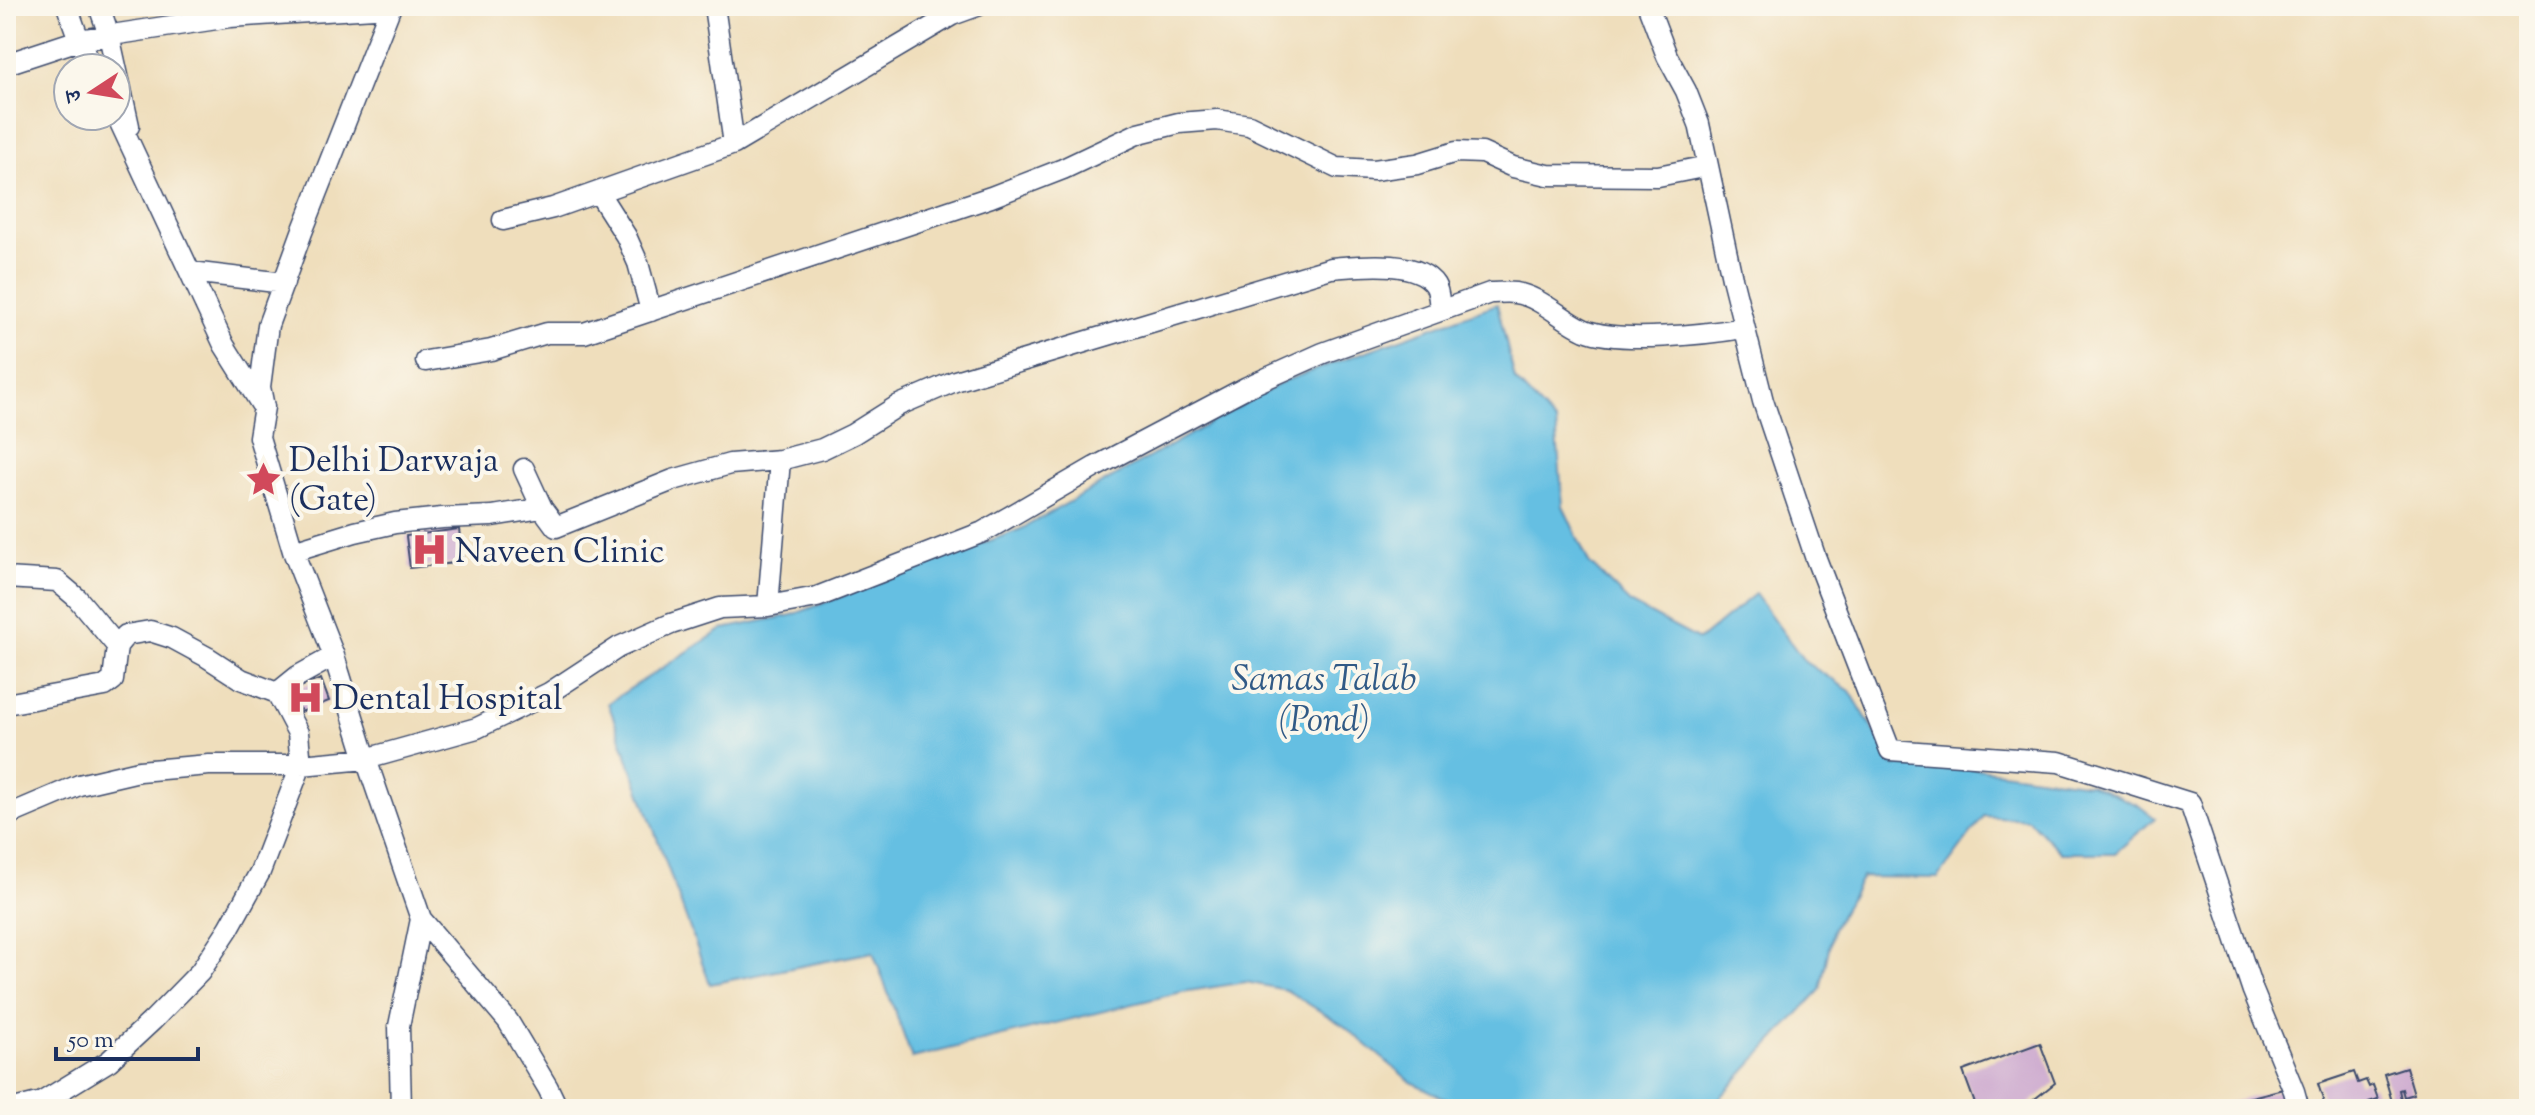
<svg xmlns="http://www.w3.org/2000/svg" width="2535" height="1115" viewBox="0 0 2535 1115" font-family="'Sorts Mill Goudy','Noto Serif Devanagari',serif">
  <rect width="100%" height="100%" fill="#fbf7ec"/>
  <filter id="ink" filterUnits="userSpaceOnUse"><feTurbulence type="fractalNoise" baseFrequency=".0125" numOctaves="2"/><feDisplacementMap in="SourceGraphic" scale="16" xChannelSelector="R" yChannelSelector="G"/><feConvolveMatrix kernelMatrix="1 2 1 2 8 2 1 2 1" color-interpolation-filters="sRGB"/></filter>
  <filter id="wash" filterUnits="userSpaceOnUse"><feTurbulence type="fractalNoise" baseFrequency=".006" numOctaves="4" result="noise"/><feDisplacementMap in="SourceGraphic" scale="32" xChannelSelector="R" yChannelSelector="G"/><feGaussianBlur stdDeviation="1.8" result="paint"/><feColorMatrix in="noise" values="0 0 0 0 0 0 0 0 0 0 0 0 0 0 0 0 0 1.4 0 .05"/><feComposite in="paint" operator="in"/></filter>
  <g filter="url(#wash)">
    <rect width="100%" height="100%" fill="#efdebc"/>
    <path fill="#65bfe2" stroke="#4077a0" stroke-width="2" d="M1497 304 1515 380 1556 423 1563 506 1589 563 1631 604 1699 640 1755 594 1805 662 1850 691 1895 766 1950 765 2090 784 2138 805 2155 818 2115 853H2061L2028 819 1984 816 1938 878 1862 877 1833 929 1820 990 1721 1097 1706 1109H1467L1411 1082 1344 1026 1286 990 1246 982 1182 992 912 1058 873 952 710 984 608 703 723 629 792 615 1021 529 1287 380Z"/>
    <g id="blocks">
      <path fill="#cfadd0" d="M459 529 463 562 410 568 406 536Z
        M321 679 329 701 301 712 292 690Z
        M2040 1043 2055 1083 2022 1109H1977L1963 1071Z
        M2406 1067 2414 1094 2404 1097 2402 1089 2399 1090 2401 1099 2393 1105 2384 1074Z
        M2354 1072 2358 1083 2366 1080 2369 1087 2373 1085 2378 1099 2369 1102 2371 1109H2326L2318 1084Z
        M2283 1089 2288 1109H2230L2228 1103Z"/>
    </g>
  </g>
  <g filter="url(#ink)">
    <use href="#blocks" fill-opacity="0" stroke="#3b496c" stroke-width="2"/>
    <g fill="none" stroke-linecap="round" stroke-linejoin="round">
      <defs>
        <path id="minor" d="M67 6 79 40 93 68
          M99 6 109 35 129 126
          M391 6 302 232 268 325 260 387 264 407 259 437 293 551 334 656 366 759 421 919 399 1026 401 1109
          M1648 6 1667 56 1686 91 1699 124 1732 278 1763 401 1815 556 1890 750 2059 762 2190 803 2253 991 2294 1091 2299 1109
          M6 64 79 40 230 17 391 7
          M116 114 224 345 261 404
          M734 144 952 15 977 6
          M598 192 626 236 638 263 651 311
          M503 220 553 208 734 144 714 6
          M191 272 284 283
          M426 361 491 350 547 333H584L991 197 1063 169 1139 133 1179 123 1217 120 1249 125 1337 168 1374 170 1417 164 1456 152 1482 153 1513 167 1548 175 1658 176 1708 166
          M524 469 542 508 556 527 673 480 730 464 780 460 822 449 853 434 899 405 955 381 1331 268C1358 266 1417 258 1435 285 1439 291 1439 302 1440 309
          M293 551 355 532 395 523 442 518 492 516 542 508
          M6 578 57 581 77 598 117 646
          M768 606 780 460
          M277 693 298 676 334 656
          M6 704 105 686 113 680 117 646 126 635 150 631 172 638 207 657 241 679 277 693 298 733 301 765 260 872 229 928 200 972 153 1020 109 1061 42 1102 14 1109
          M6 816 79 785 139 771 209 765H301L366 759 477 728 549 693 619 647 671 624 720 608 768 606 817 597 983 532 1095 467 1247 387 1323 353 1490 293C1498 293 1507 292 1515 293 1540 296 1562 320 1585 330 1620 344 1707 334 1744 328
          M421 919 508 1021 548 1088 558 1109"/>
      </defs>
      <use href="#minor" stroke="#3b496c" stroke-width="23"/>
      <use href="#minor" stroke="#fff" stroke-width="20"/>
    </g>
  </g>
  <defs>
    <symbol id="sight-bare" viewBox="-9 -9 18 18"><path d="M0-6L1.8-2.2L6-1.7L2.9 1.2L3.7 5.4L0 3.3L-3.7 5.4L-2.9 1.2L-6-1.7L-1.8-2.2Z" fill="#d1495b" stroke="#fbf7ec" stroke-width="2.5" paint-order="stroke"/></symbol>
    <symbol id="hospital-bare" viewBox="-9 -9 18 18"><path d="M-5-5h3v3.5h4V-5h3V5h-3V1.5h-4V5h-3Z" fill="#d1495b" stroke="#fbf7ec" stroke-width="2.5" paint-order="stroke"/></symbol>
  </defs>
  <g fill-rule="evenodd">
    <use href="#sight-bare" x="238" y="454" width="51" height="51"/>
    <use href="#hospital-bare" x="404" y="524" width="51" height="51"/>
    <use href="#hospital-bare" x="280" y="672" width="51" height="51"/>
  </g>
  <g text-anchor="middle" stroke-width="8" stroke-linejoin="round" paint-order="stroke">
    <g font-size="34" fill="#1b2f5e" stroke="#fbf7ec" text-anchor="start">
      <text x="289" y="471">Delhi Darwaja<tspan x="289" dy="39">(Gate)</tspan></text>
      <text x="455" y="562">Naveen Clinic</text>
      <text x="332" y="709">Dental Hospital</text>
    </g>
    <g font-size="36" font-style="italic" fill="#315a86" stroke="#fbf7ec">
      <text x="1324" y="690">Samas Talab<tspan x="1324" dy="41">(Pond)</tspan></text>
    </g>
  </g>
  <rect width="2535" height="1115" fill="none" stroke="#fbf7ec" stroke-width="32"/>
  <g transform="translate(92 92) rotate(258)"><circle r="38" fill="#fbf7ec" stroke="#a1a7b3" stroke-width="2"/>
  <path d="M0-6L14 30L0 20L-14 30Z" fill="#d1495b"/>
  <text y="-12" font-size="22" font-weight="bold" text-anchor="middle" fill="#1b2f5e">उ</text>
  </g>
  <path d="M56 1047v12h142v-12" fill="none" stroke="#1b2f5e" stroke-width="4"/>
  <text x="68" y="1047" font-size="24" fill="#1b2f5e" stroke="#fbf7ec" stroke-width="6" paint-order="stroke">50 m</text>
</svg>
